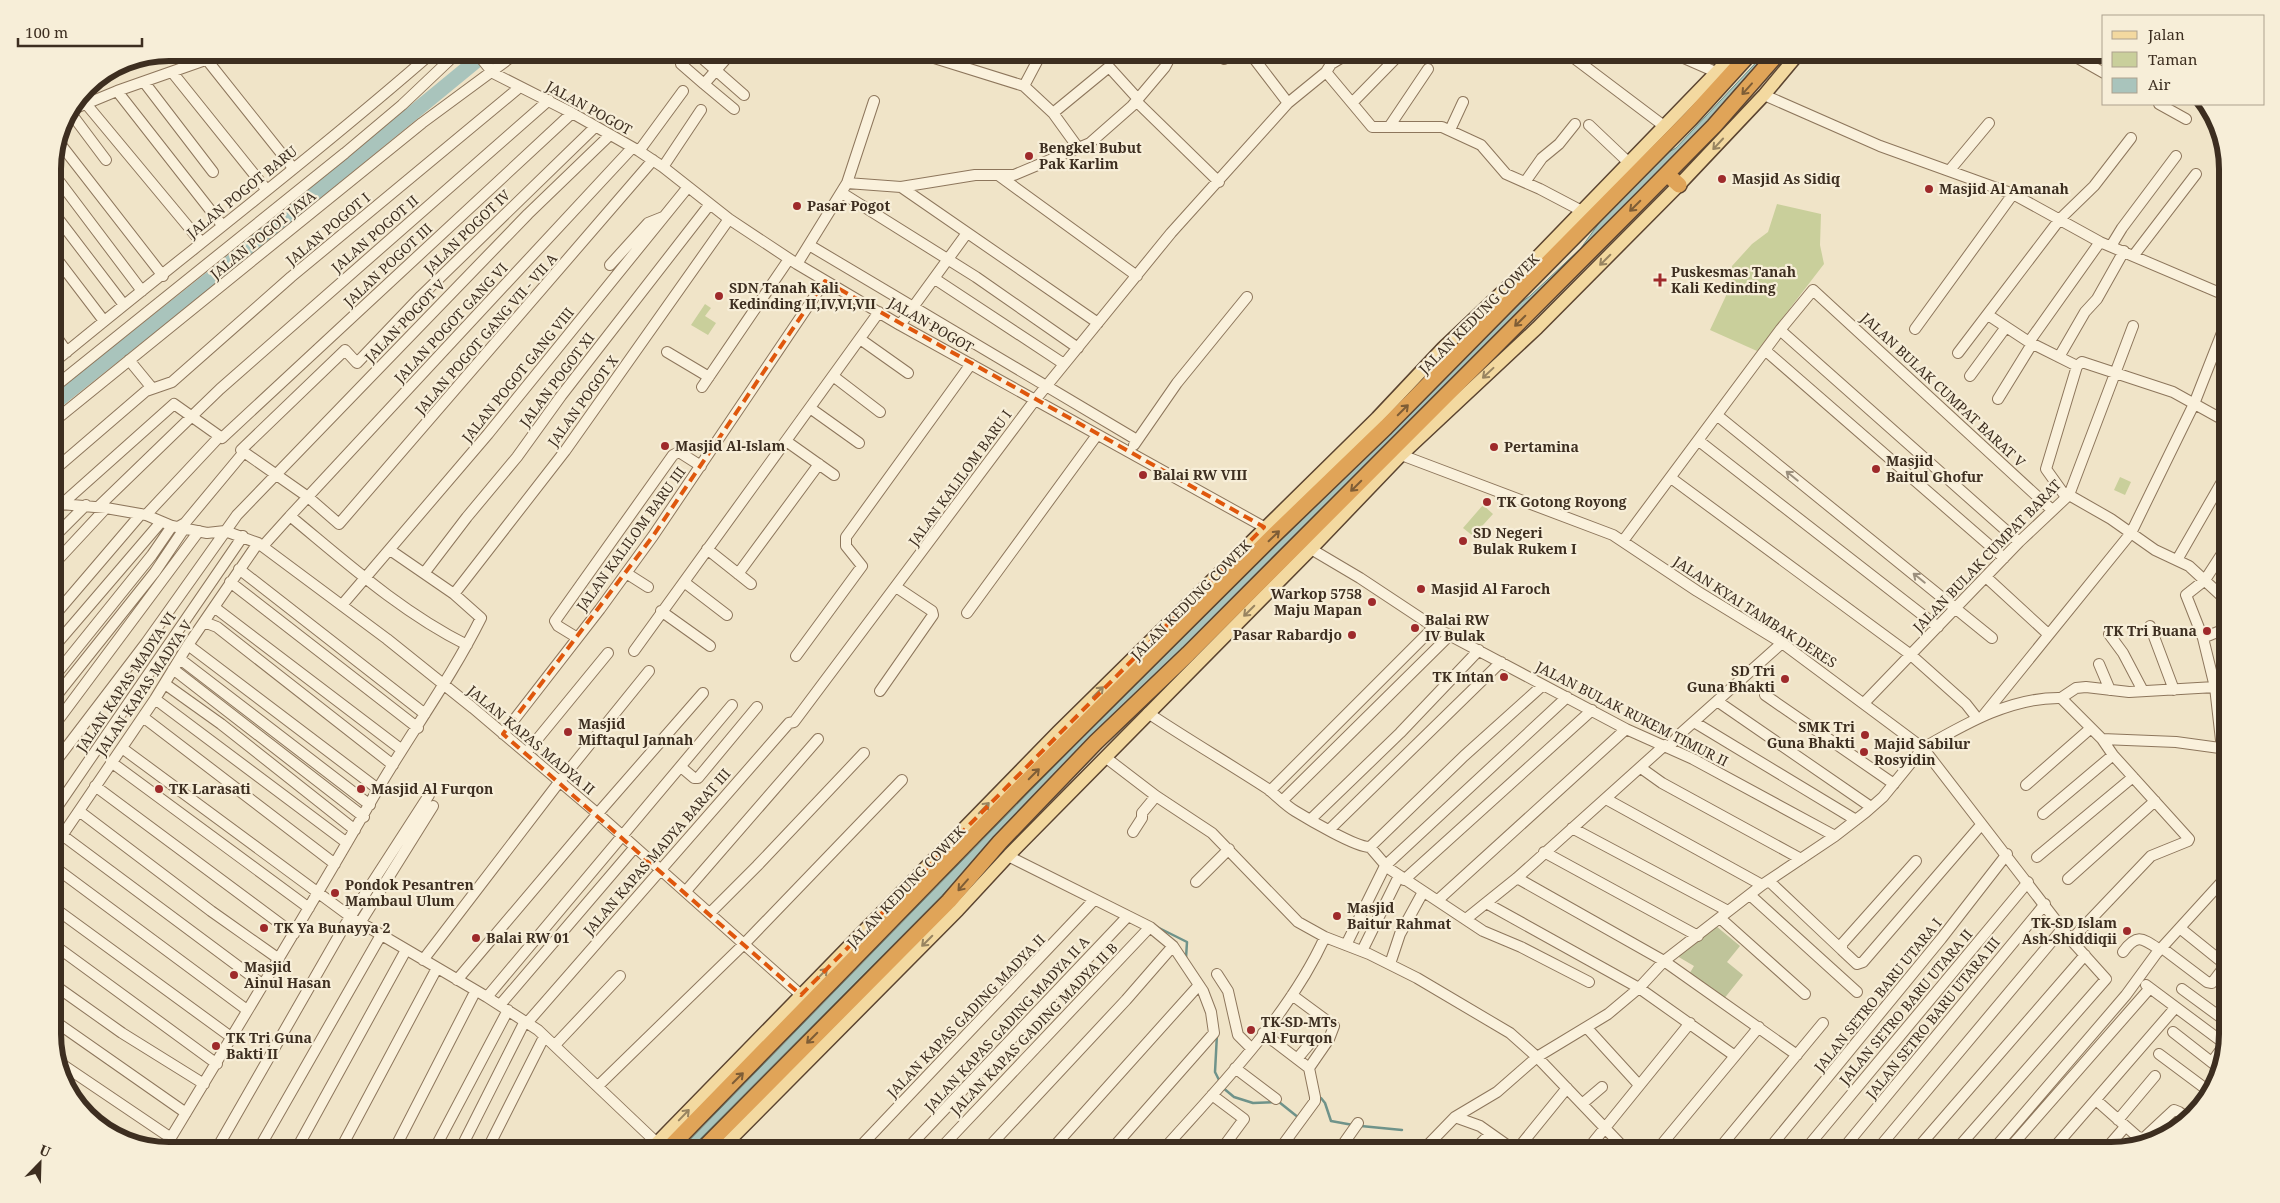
<svg xmlns="http://www.w3.org/2000/svg" width="2280" height="1203" viewBox="0 0 2280 1203" font-family="'Noto Serif',serif">
  <rect width="100%" height="100%" fill="#f0e4c8"/>
  <path fill="#c9cf9b" d="M1777 204 1821 214 1820 245 1824 264 1757 351 1710 330 1731 285 1732 266 1752 244 1768 232Z
    M705 304 711 308 705 316 716 323 708 335 691 325Z
    M2120 477 2131 482 2125 495 2114 490Z
    M1483 505 1493 514 1473 536 1463 528Z"/>
  <path fill="#bfc49a" d="M1716 926 1740 946 1727 962 1743 975 1723 1000 1688 976 1694 966 1677 956Z"/>
  <path fill="#a9c4bc" stroke="#6f938a" d="M1765 53H1776L1724 109 689 1150H680L1076 744 1512 309 1530 296 1581 248 1602 219 1667 153 1676 148Z"/>
  <g fill="none" stroke-linecap="round" stroke-linejoin="round">
    <path stroke="#6f938a" stroke-width="2.5" d="M1155 926 1187 942 1186 958
      M1217 1034 1215 1072 1220 1082
      M1222 1087 1234 1097 1253 1103 1279 1102 1299 1118
      M1318 1098H1321L1325 1103 1331 1121 1353 1125
      M1361 1126 1402 1130"/>
    <path stroke="#a9c4bc" stroke-width="15" d="M53 404 224 268 487 52"/>
    <defs>
      <path id="minor" d="M476 52 493 73 572 113 639 151 663 167 729 219 797 264 900 325 1264 527
        M695 52 744 95
        M732 52 704 84 734 109
        M915 52 1024 86 1053 113 1079 149
        M1219 52 1224 59
        M1249 52 1288 103
        M1324 52 1331 64 1351 52
        M1566 52 1664 126
        M1670 52 1718 73
        M2067 52 2104 73
        M207 60 293 168
        M681 64 704 84
        M172 72 266 189
        M1326 72 1372 127H1442L1481 145 1506 174 1540 189 1580 210
        M144 82 213 172
        M1024 86 1042 52
        M117 91 222 225
        M1764 95 1880 146 2013 194 2100 242 2227 296
        M1136 101 1219 182
        M1352 103 1397 57
        M2159 104 2186 119
        M87 105 201 242
        M71 110 117 91 228 52
        M70 112 106 160
        M1053 113 1109 67 1138 99
        M1589 125 1628 162
        M595 127 421 296 357 363 345 350 241 450 308 497 339 524 653 160
        M1389 127 1428 69
        M1450 130 1463 102
        M58 141 163 276
        M639 151 683 91
        M663 167 701 110
        M1949 171 1989 123
        M53 173 142 291
        M998 175 1137 276
        M1525 182 1542 158 1559 144 1575 124
        M847 183 874 101
        M901 187 1098 323
        M842 193 976 277 1078 348
        M53 212 124 305
        M809 245 1137 440
        M2111 246 2122 228 2176 156
        M53 254 104 321
        M2134 255 2196 174
        M797 264 847 183 901 187 975 175H1014L1090 143 1132 106 1165 67 1173 52
        M610 265 648 223 663 217
        M935 279 1064 364
        M1988 315 2029 342 2077 366
        M900 325 967 233
        M1915 329 2013 194
        M1780 330 2019 542
        M53 332 67 352
        M860 339 908 373
        M2029 342 2100 242
        M1766 351 2004 558
        M667 352 709 377
        M1958 353 2060 219 2094 186 2131 138
        M2059 357 2085 312 2097 299 2124 251
        M129 360 152 388
        M53 363C179 259 309 160 433 52
        M833 376 880 412
        M1970 376 2006 327
        M702 387 789 259
        M53 388 345 153 402 105 458 52
        M1998 399 2032 344
        M810 408 859 443
        M1718 416 1992 638
        M53 422 422 123 518 52
        M786 441 834 475
        M1699 441 1938 627
        M1134 445 1177 383 1247 297
        M1396 453 1613 535 1697 591 1782 643 1923 748C1965 724 2011 697 2061 698L2102 739 2176 742 2227 749
        M53 471 146 391 172 382 291 277 520 87
        M1671 478 1911 655 1966 704 1977 718
        M2069 495 2111 519 2155 550 2189 566 2227 601
        M2066 497 2046 469 2077 366 2082 362 2173 392 2227 422
        M53 502 61 504 106 508 146 515 172 526 207 533 225 531 258 543 387 639 473 708 598 814 801 995
        M98 507 220 389 549 100
        M53 512 174 404 222 438 572 113
        M146 515 220 436
        M290 516 632 148
        M178 527 185 523 244 452
        M53 538 86 505
        M1623 541 1780 330 1813 290 2052 510
        M263 546 290 516C347 563 401 612 467 645
        M707 549 751 584
        M1311 549 1360 578 1434 627 1626 729 1693 759 1835 836
        M2177 560 2227 473
        M53 565 106 508
        M239 569 425 714
        M425 572 467 517 517 457 561 396 710 204
        M626 573 648 587
        M738 574 819 464
        M1986 577 2048 634
        M230 582 418 728
        M684 582 727 615
        M454 594 565 451 729 219
        M342 605 488 434 688 187
        M214 607 402 750
        M661 611 710 646
        M967 613 1097 435
        M53 617 141 514
        M204 622 217 627 393 765
        M2150 626 2174 690
        M2109 634 2123 653 2143 691
        M576 637 558 626 555 621 673 455 679 452 701 466
        M2203 638 2227 628
        M188 645 378 789
        M53 648 161 522
        M634 651 879 312
        M796 656 862 566 846 546V537L971 364
        M180 659 370 805
        M2099 664 2110 690
        M173 669 364 817
        M53 678 152 555 172 526
        M165 684 221 724 355 830
        M880 691 933 615 932 611 896 587
        M1765 695 1894 784
        M2061 698 2076 688 2086 687 2129 692 2215 687
        M155 699 347 843
        M53 700 155 572 184 529
        M1717 701 1871 807
        M1864 703 2019 542 2069 495 2133 326
        M1148 713C1187 739 1228 763 1268 789 1277 796 1285 805 1295 811 1308 819 1357 848 1370 847
        M1983 716 2131 533 2194 404 2227 320
        M143 717 335 864
        M1694 722 1856 820
        M53 727 199 531
        M503 734 600 609 653 536 825 281
        M1669 747 1680 734 1782 643
        M122 748 351 917 487 997 538 1030 657 1143
        M2222 749 2215 687 2203 638 2186 595 2205 580 2227 546
        M526 753 608 653
        M1105 757 1156 796 1212 833 1298 922 1325 937 1369 954 1417 978 1510 1033 1537 1057 1626 1150
        M111 762 309 908
        M53 765 146 643 237 515 528 214 610 135
        M681 767 694 778H698L757 707
        M1641 768 1662 783 1801 859
        M2026 785 2091 728
        M95 786 294 934
        M1270 791 1434 627
        M1606 799 1762 885
        M1282 801 1450 635
        M79 811 211 911 279 959
        M53 813 243 536
        M2043 814 2113 755
        M1311 819 1400 733 1479 650
        M1572 828 1728 911
        M1329 830 1501 662
        M1133 832 1142 818V813L1156 796
        M62 835 262 984
        M1370 847 1388 868 1483 931 1521 947 1589 982
        M1370 847 1464 756 1543 685
        M53 849 155 699 188 645 258 543
        M1544 852 1698 936
        M1008 856 1150 927 1173 946 1203 991 1211 1012 1214 1033 1111 1150
        M2037 857 2133 777
        M1916 861 1842 944V950L1857 964 1863 962 1981 825
        M53 866 247 1010
        M1517 878 1664 961 1797 1055
        M2068 879 2155 801
        M1404 880 1592 710
        M1769 881 1842 950
        M1196 882 1229 849
        M686 891 818 739
        M1750 895 1857 992
        M1438 900 1626 729
        M1486 903 1639 988 1735 1056
        M53 907 231 1037
        M710 913 757 866 864 753
        M1720 918 1805 994
        M1466 919 1517 878 1665 745
        M360 923 433 806
        M2071 940 2151 856 2188 841 2189 839 2113 755 2102 739
        M53 944 217 1064
        M1346 945 1385 866 1567 697
        M2162 948 2207 982 2212 983 2224 967 2222 962 2181 929
        M1362 951 1399 876
        M2123 952C2137 933 2142 938 2160 950
        M423 960 560 781 649 671
        M1390 964 1400 934 1423 892
        M1217 974 1228 991 1238 1035 1251 1048
        M457 980 600 811 703 693
        M53 984 122 1033 204 1084
        M2146 985 2225 1044
        M2182 989 2227 1022
        M1292 995 1334 1026 1329 1039 1309 1068
        M487 997 732 705
        M500 1005 635 847
        M53 1020 186 1113
        M527 1023 789 723 794 722 1035 400 1171 233 1288 103 1326 72 1331 64
        M1587 1028 1639 1085
        M2173 1032 2219 1068
        M1263 1033 1309 1068 1315 1097V1101L1279 1150
        M555 1045 620 976
        M2159 1054 2210 1092
        M1297 1059 1312 1041
        M2212 1062 2225 1044
        M60 1063 171 1138
        M1235 1068 1276 1099
        M598 1086 745 943 902 780
        M1212 1095 1244 1119 1221 1150
        M2096 1100 2139 1138 2145 1137 2174 1110 2179 1112 2186 1117
        M1582 1104 1602 1087
        M1455 1117 1480 1126 1514 1150
        M2118 1120 2155 1076
        M164 1149C236 1030 309 910 378 789 412 731 451 678 481 618L454 594 390 550
        M216 1150 345 925 429 795
        M258 1150 381 935
        M296 1150 406 950
        M340 1150 437 968
        M394 1150 475 992
        M434 1150 508 1010
        M460 1150 525 1021
        M487 1150 544 1037
        M857 1150 1094 900
        M906 1150 1128 916
        M939 1150 1150 927
        M986 1150 1126 1000 1173 946
        M1051 1150 1199 985
        M1163 1150C1220 1086 1289 1016 1325 937
        M1339 1150 1358 1123
        M1423 1150 1455 1117 1497 1092 1537 1057 1608 1014 1639 988 1664 961 1762 885 1835 836 1866 812 1883 797 1923 748 2071 940 2106 979 1956 1150
        M1474 1150 1490 1134
        M1519 1150 1520 1146 1567 1088
        M1587 1150 1690 1023
        M1657 1150 1759 1027
        M1718 1150 1823 1023
        M1768 1150 1941 939 2007 854
        M1805 1150 2028 882
        M1842 1150 2045 904
        M1877 1150 2063 928
        M1916 1150 2085 955
        M1993 1150 2126 995 2156 954 2227 876
        M2008 1150 2150 988
        M2052 1150 2175 1008
        M2105 1150 2125 1127"/>
      <path id="major" d="M650 1150 1058 732 1377 418 1443 348 1516 279 1736 52
        M720 1150 958 910 1009 855 1311 549 1400 456 1537 328 1679 185 1764 95 1800 52"/>
      <path id="highway" d="M1667 174 1679 185
        M667 1150 1027 781 1273 536 1386 427 1690 119 1751 52
        M702 1150 949 901 1000 842 1096 742 1188 654 1643 198 1714 126 1779 52"/>
    </defs>
    <use href="#minor" stroke="#8d765c" stroke-width="12"/>
    <use href="#major" stroke="#5b4430" stroke-width="15"/>
    <use href="#highway" stroke="#5b4430" stroke-width="18"/>
    <use href="#minor" stroke="#faf1dc" stroke-width="10"/>
    <use href="#major" stroke="#f3d9a0" stroke-width="12"/>
    <use href="#highway" stroke="#e0a458" stroke-width="15"/>
  </g>
  <defs><path id="oneway-shaft" d="M-6 0H5M1.5-3L5.5 0L1.5 3" fill="none" stroke-width="1.6" stroke-linecap="round" stroke-linejoin="round" transform="scale(1.25)"/></defs>
  <g stroke="#7e5d36">
    <use href="#oneway-shaft" transform="translate(1747 89) rotate(132)"/>
    <use href="#oneway-shaft" transform="translate(1635 206) rotate(135)"/>
    <use href="#oneway-shaft" transform="translate(1520 321) rotate(135)"/>
    <use href="#oneway-shaft" transform="translate(1403 410) rotate(-45)"/>
    <use href="#oneway-shaft" transform="translate(1356 486) rotate(135)"/>
    <use href="#oneway-shaft" transform="translate(1274 536) rotate(-44)"/>
    <use href="#oneway-shaft" transform="translate(1034 774) rotate(-45)"/>
    <use href="#oneway-shaft" transform="translate(963 885) rotate(131)"/>
    <use href="#oneway-shaft" transform="translate(812 1038) rotate(135)"/>
    <use href="#oneway-shaft" transform="translate(738 1078) rotate(-45)"/>
  </g>
  <g stroke="#988460">
    <use href="#oneway-shaft" transform="translate(1718 144) rotate(133)"/>
    <use href="#oneway-shaft" transform="translate(1605 260) rotate(135)"/>
    <use href="#oneway-shaft" transform="translate(1488 373) rotate(137)"/>
    <use href="#oneway-shaft" transform="translate(1249 611) rotate(135)"/>
    <use href="#oneway-shaft" transform="translate(1098 692) rotate(-45)"/>
    <use href="#oneway-shaft" transform="translate(984 808) rotate(-46)"/>
    <use href="#oneway-shaft" transform="translate(927 941) rotate(135)"/>
    <use href="#oneway-shaft" transform="translate(822 974) rotate(-46)"/>
    <use href="#oneway-shaft" transform="translate(684 1115) rotate(-46)"/>
  </g>
  <g stroke="#9c907e">
    <use href="#oneway-shaft" transform="translate(1792 476) rotate(-141)"/>
    <use href="#oneway-shaft" transform="translate(1919 578) rotate(-141)"/>
  </g>
  <path fill="none" stroke="#df570d" stroke-width="4" stroke-dasharray="10 6" stroke-linejoin="round" d="M825 281 1264 527 801 995 503 734 653 536Z"/>
  <g fill="#9e2a2b" stroke="#f7eed8" stroke-width="2">
    <circle cx="1029" cy="156" r="5"/>
    <circle cx="1722" cy="179" r="5"/>
    <circle cx="1929" cy="189" r="5"/>
    <circle cx="797" cy="206" r="5"/>
    <path d="M1657.5 272.5h5v5h5v5h-5v5h-5v-5h-5v-5h5z"/>
    <circle cx="719" cy="296" r="5"/>
    <circle cx="665" cy="446" r="5"/>
    <circle cx="1494" cy="447" r="5"/>
    <circle cx="1876" cy="469" r="5"/>
    <circle cx="1143" cy="475" r="5"/>
    <circle cx="1487" cy="502" r="5"/>
    <circle cx="1463" cy="541" r="5"/>
    <circle cx="1421" cy="589" r="5"/>
    <circle cx="1372" cy="602" r="5"/>
    <circle cx="1415" cy="628" r="5"/>
    <circle cx="2207" cy="631" r="5"/>
    <circle cx="1352" cy="635" r="5"/>
    <circle cx="1504" cy="677" r="5"/>
    <circle cx="1785" cy="679" r="5"/>
    <circle cx="568" cy="732" r="5"/>
    <circle cx="1865" cy="735" r="5"/>
    <circle cx="1864" cy="752" r="5"/>
    <circle cx="159" cy="789" r="5"/>
    <circle cx="361" cy="789" r="5"/>
    <circle cx="335" cy="893" r="5"/>
    <circle cx="1337" cy="916" r="5"/>
    <circle cx="264" cy="928" r="5"/>
    <circle cx="2127" cy="931" r="5"/>
    <circle cx="476" cy="938" r="5"/>
    <circle cx="234" cy="975" r="5"/>
    <circle cx="1251" cy="1030" r="5"/>
    <circle cx="216" cy="1046" r="5"/>
  </g>
  <g text-anchor="middle" stroke-width="4.5" stroke-linejoin="round" paint-order="stroke">
    <g font-size="14" fill="#3d2e20" stroke="#f7eed8">
      <text transform="translate(589 108) rotate(29)" y="5">JALAN POGOT</text>
      <text transform="translate(242 192) rotate(-39)" y="5">JALAN POGOT BARU</text>
      <text transform="translate(328 229) rotate(-40)" y="5">JALAN POGOT I</text>
      <text transform="translate(467 232) rotate(-44)" y="5">JALAN POGOT IV</text>
      <text transform="translate(375 234) rotate(-41)" y="5">JALAN POGOT II</text>
      <text transform="translate(263 235) rotate(-39)" y="5">JALAN POGOT JAYA</text>
      <text transform="translate(388 265) rotate(-43)" y="5">JALAN POGOT III</text>
      <text transform="translate(1479 314) rotate(-45)" y="5">JALAN KEDUNG COWEK</text>
      <text transform="translate(405 321) rotate(-46)" y="5">JALAN POGOT V</text>
      <text transform="translate(451 323) rotate(-47)" y="5">JALAN POGOT GANG VI</text>
      <text transform="translate(931 325) rotate(30)" y="5">JALAN POGOT</text>
      <text transform="translate(486 334) rotate(-49)" y="5">JALAN POGOT GANG VII - VII A</text>
      <text transform="translate(518 375) rotate(-51)" y="5">JALAN POGOT GANG VIII</text>
      <text transform="translate(557 380) rotate(-53)" y="5">JALAN POGOT XI</text>
      <text transform="translate(1943 390) rotate(43)" y="5">JALAN BULAK CUMPAT BARAT V</text>
      <text transform="translate(583 401) rotate(-54)" y="5">JALAN POGOT X</text>
      <text transform="translate(960 478) rotate(-54)" y="5">JALAN KALILOM BARU I</text>
      <text transform="translate(631 539) rotate(-54)" y="5">JALAN KALILOM BARU III</text>
      <text transform="translate(1987 556) rotate(-46)" y="5">JALAN BULAK CUMPAT BARAT</text>
      <text transform="translate(1191 600) rotate(-45)" y="5">JALAN KEDUNG COWEK</text>
      <text transform="translate(1755 612) rotate(33)" y="5">JALAN KYAI TAMBAK DERES</text>
      <text transform="translate(126 682) rotate(-56)" y="5">JALAN KAPAS MADYA VI</text>
      <text transform="translate(144 688) rotate(-56)" y="5">JALAN KAPAS MADYA V</text>
      <text transform="translate(1632 714) rotate(27)" y="5">JALAN BULAK RUKEM TIMUR II</text>
      <text transform="translate(531 740) rotate(40)" y="5">JALAN KAPAS MADYA II</text>
      <text transform="translate(657 852) rotate(-49)" y="5">JALAN KAPAS MADYA BARAT III</text>
      <text transform="translate(906 887) rotate(-46)" y="5">JALAN KEDUNG COWEK</text>
      <text transform="translate(1878 995) rotate(-51)" y="5">JALAN SETRO BARU UTARA I</text>
      <text transform="translate(1906 1007) rotate(-50)" y="5">JALAN SETRO BARU UTARA II</text>
      <text transform="translate(966 1016) rotate(-46)" y="5">JALAN KAPAS GADING MADYA II</text>
      <text transform="translate(1933 1018) rotate(-51)" y="5">JALAN SETRO BARU UTARA III</text>
      <text transform="translate(1007 1024) rotate(-47)" y="5">JALAN KAPAS GADING MADYA II A</text>
      <text transform="translate(1034 1029) rotate(-46)" y="5">JALAN KAPAS GADING MADYA II B</text>
    </g>
    <g font-size="14" font-weight="bold" fill="#3d2e20" stroke="#f7eed8" text-anchor="start">
      <text x="1039" y="153">Bengkel Bubut<tspan x="1039" dy="16">Pak Karlim</tspan></text>
      <text x="1732" y="184">Masjid As Sidiq</text>
      <text x="1939" y="194">Masjid Al Amanah</text>
      <text x="807" y="211">Pasar Pogot</text>
      <text x="1671" y="277">Puskesmas Tanah<tspan x="1671" dy="16">Kali Kedinding</tspan></text>
      <text x="729" y="293">SDN Tanah Kali<tspan x="729" dy="16">Kedinding II,IV,VI,VII</tspan></text>
      <text x="675" y="451">Masjid Al-Islam</text>
      <text x="1504" y="452">Pertamina</text>
      <text x="1886" y="466">Masjid<tspan x="1886" dy="16">Baitul Ghofur</tspan></text>
      <text x="1153" y="480">Balai RW VIII</text>
      <text x="1497" y="507">TK Gotong Royong</text>
      <text x="1473" y="538">SD Negeri<tspan x="1473" dy="16">Bulak Rukem I</tspan></text>
      <text x="1431" y="594">Masjid Al Faroch</text>
      <text x="1362" y="599" text-anchor="end">Warkop 5758<tspan x="1362" dy="16">Maju Mapan</tspan></text>
      <text x="1425" y="625">Balai RW<tspan x="1425" dy="16">IV Bulak</tspan></text>
      <text x="2197" y="636" text-anchor="end">TK Tri Buana</text>
      <text x="1342" y="640" text-anchor="end">Pasar Rabardjo</text>
      <text x="1775" y="676" text-anchor="end">SD Tri<tspan x="1775" dy="16">Guna Bhakti</tspan></text>
      <text x="1494" y="682" text-anchor="end">TK Intan</text>
      <text x="578" y="729">Masjid<tspan x="578" dy="16">Miftaqul Jannah</tspan></text>
      <text x="1855" y="732" text-anchor="end">SMK Tri<tspan x="1855" dy="16">Guna Bhakti</tspan></text>
      <text x="1874" y="749">Majid Sabilur<tspan x="1874" dy="16">Rosyidin</tspan></text>
      <text x="169" y="794">TK Larasati</text>
      <text x="371" y="794">Masjid Al Furqon</text>
      <text x="345" y="890">Pondok Pesantren<tspan x="345" dy="16">Mambaul Ulum</tspan></text>
      <text x="1347" y="913">Masjid<tspan x="1347" dy="16">Baitur Rahmat</tspan></text>
      <text x="2117" y="928" text-anchor="end">TK-SD Islam<tspan x="2117" dy="16">Ash-Shiddiqii</tspan></text>
      <text x="274" y="933">TK Ya Bunayya 2</text>
      <text x="486" y="943">Balai RW 01</text>
      <text x="244" y="972">Masjid<tspan x="244" dy="16">Ainul Hasan</tspan></text>
      <text x="1261" y="1027">TK-SD-MTs<tspan x="1261" dy="16">Al Furqon</tspan></text>
      <text x="226" y="1043">TK Tri Guna<tspan x="226" dy="16">Bakti II</tspan></text>
    </g>
  </g>
  <path d="M0 0H2280V1203H0ZM169 61H2111A108 108 0 0 1 2219 169V1034A108 108 0 0 1 2111 1142H169A108 108 0 0 1 61 1034V169A108 108 0 0 1 169 61Z" fill="#f7eed8" fill-rule="evenodd"/>
  <path fill="none" stroke="#3d2e20" stroke-width="6" d="M169 61H2111A108 108 0 0 1 2219 169V1034A108 108 0 0 1 2111 1142H169A108 108 0 0 1 61 1034V169A108 108 0 0 1 169 61Z"/>
  <rect x="2102" y="15" width="162" height="90" fill="#f7eed8" stroke="#ada18e"/>
  <rect x="2112" y="31" width="25" height="8" fill="#f3d9a0" stroke="#ada18e"/>
  <text x="2148" y="40" font-size="15" fill="#3d2e20">Jalan</text>
  <rect x="2112" y="52" width="25" height="15" fill="#c9cf9b" stroke="#ada18e"/>
  <text x="2148" y="65" font-size="15" fill="#3d2e20">Taman</text>
  <rect x="2112" y="78" width="25" height="15" fill="#a9c4bc" stroke="#ada18e"/>
  <text x="2148" y="90" font-size="15" fill="#3d2e20">Air</text>
  <g transform="translate(40 1163) rotate(23)" stroke="#f7eed8" stroke-width="4" paint-order="stroke">
  <path d="M0-4L9 19L0 12L-9 19Z" fill="#3d2e20"/>
  <text y="-8" font-size="14" font-weight="bold" text-anchor="middle" fill="#3d2e20">U</text>
  </g>
  <path d="M18 38v8h124v-8" fill="none" stroke="#3d2e20" stroke-width="2.5"/>
  <text x="25" y="38" font-size="15" fill="#3d2e20" stroke="#f7eed8" stroke-width="4" paint-order="stroke">100 m</text>
</svg>
